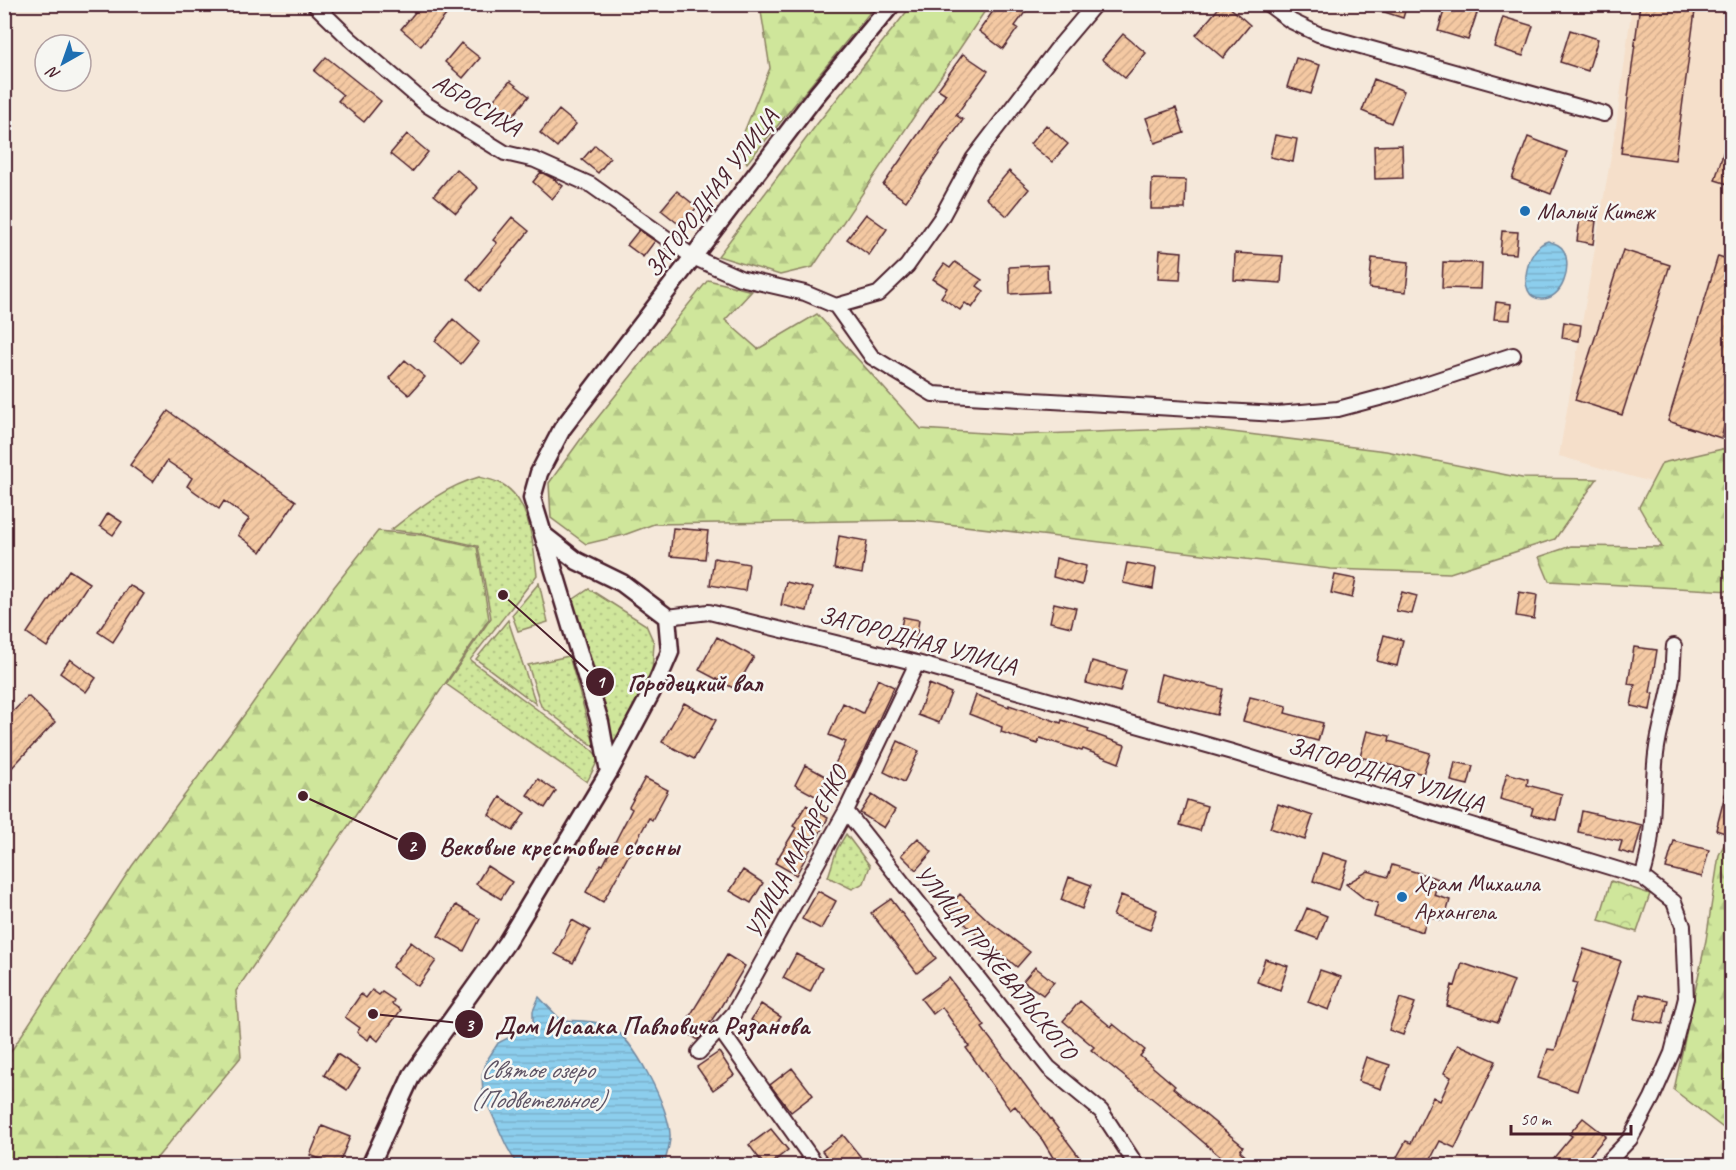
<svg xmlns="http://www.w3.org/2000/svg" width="1736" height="1170" viewBox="0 0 1736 1170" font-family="Caveat,sans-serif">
  <defs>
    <pattern id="grass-dots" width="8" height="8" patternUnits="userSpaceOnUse" patternTransform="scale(1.5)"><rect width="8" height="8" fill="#cfe69b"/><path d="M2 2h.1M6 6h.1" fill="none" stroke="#b3c586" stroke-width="1.8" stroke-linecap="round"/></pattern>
    <pattern id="forest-firs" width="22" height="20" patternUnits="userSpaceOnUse" patternTransform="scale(1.5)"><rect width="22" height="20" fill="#cfe69b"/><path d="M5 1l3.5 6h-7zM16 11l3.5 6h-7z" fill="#b3c586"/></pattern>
    <pattern id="park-crowns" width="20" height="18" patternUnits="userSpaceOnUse" patternTransform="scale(1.5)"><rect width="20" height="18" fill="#cfe69b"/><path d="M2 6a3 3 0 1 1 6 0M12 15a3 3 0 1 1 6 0" fill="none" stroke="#b3c586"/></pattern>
    <pattern id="water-rules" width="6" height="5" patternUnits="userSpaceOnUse" patternTransform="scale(1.5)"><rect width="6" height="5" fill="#8cceed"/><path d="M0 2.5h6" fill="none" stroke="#7ab0cb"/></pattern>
    <pattern id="building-hatch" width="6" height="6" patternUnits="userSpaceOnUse" patternTransform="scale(1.5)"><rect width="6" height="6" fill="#f4c9a3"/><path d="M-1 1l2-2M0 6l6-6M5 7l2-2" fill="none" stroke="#d3ac8c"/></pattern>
  </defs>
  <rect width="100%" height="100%" fill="#f5e8da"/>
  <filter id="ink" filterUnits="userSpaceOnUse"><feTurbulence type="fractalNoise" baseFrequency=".0167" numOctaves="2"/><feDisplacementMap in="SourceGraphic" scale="12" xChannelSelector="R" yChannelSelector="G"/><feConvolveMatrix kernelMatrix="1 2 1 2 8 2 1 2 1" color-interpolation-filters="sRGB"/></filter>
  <g filter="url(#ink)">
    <path fill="#f5dfca" d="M1632 5H1731V468L1672 488 1559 456 1616 127Z"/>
    <path fill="url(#grass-dots)" stroke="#8c8263" stroke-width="1.5" d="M479 477C486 479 495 480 502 484 531 501 533 545 537 575L470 660 592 750 599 758 587 782 446 684 491 618 478 546 419 533 391 530C419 508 444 487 479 477Z
      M539 583 548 622 518 631 512 615Z
      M589 589 646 625 654 643 652 673 615 748 610 740 571 601Z
      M508 620 536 704 476 659Z
      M569 656 595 747 541 706 528 665Z
      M846 834 870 866 864 883 852 889 828 877 837 849Z"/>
    <path fill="url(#forest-firs)" stroke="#8c8263" stroke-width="1.5" d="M760 5H876L747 163 738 147 770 68Z
      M912 5H989L813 267 780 275 718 256 817 124Z
      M708 280 752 291 725 320 758 349 817 314 921 429 1015 435 1199 428 1386 451 1522 478 1597 479 1555 539 1450 573 1331 569 913 520 654 524 624 535 586 544 551 518 549 483 583 436Z
      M1731 447V591L1549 581 1539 557 1571 546 1662 547 1639 507 1662 463Z
      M378 531 423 535 477 547 489 619 236 991 241 1057 151 1165H5L4 1062 6 1059 132 866 250 707 334 587Z
      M1731 831V1134L1674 1090 1706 940 1719 855Z"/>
    <path fill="url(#park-crowns)" stroke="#8c8263" stroke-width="1.5" d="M1611 881 1650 894 1637 932 1599 920Z"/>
    <path fill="url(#water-rules)" stroke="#72889f" stroke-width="1.5" d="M1548 241C1554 243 1561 245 1564 251 1572 267 1563 300 1541 299 1515 298 1526 247 1548 241Z
      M539 997 561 1020C577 1021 596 1020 611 1027 634 1039 669 1108 670 1134 671 1144 666 1156 664 1165H517L506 1145 483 1094 482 1076 487 1060 498 1043 533 1025V1011Z"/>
    <path fill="url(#building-hatch)" stroke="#4a1f2b" stroke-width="1.5" d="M422 4H433L446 15 421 46 401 29Z
      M998 4H1031L1015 26 1018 28 1003 49 979 31Z
      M1222 4H1226L1250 25 1223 58 1196 35Z
      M1369 4H1407L1403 18 1369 7Z
      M1446 4 1477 13 1468 40 1438 31Z
      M1640 4 1695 11 1675 160 1621 153Z
      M1503 17 1533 26 1523 56 1494 47Z
      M1570 30 1598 39 1588 71 1560 62Z
      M1123 34 1146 53 1125 78 1102 59Z
      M461 43 480 58 463 78 445 62Z
      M963 54 988 71 956 115 963 120 906 201 883 185 946 94 938 89Z
      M326 57 381 101 364 122 338 101 343 95 314 71Z
      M1296 58 1320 65 1311 94 1287 87Z
      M1374 79 1404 91 1391 123 1362 111Z
      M510 81 529 96 509 120 490 104Z
      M1176 108 1184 133 1155 143 1146 118Z
      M559 110 576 124 557 147 540 133Z
      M1046 125 1068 144 1052 162 1030 144Z
      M407 134 428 152 412 172 390 154Z
      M1275 135 1297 139 1293 162 1270 157Z
      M1528 137 1567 152 1551 194 1512 179Z
      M1728 137 1731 138V185L1715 180Z
      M595 145 610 158 598 173 582 160Z
      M1402 145 1403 178 1375 179 1374 146Z
      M456 169 478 188 456 213 434 195Z
      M1009 171 1029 189 1007 216 986 198Z
      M541 172 552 178 563 186 552 199 533 182Z
      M1152 179 1186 180 1185 209H1151Z
      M677 191 697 207 681 226 661 210Z
      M866 214 887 229 869 255 847 239Z
      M512 217 529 231 480 291 467 279 497 243 493 240Z
      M1580 219 1596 221 1593 244 1577 241Z
      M639 230 655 241 643 257 627 245Z
      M1502 231 1518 232 1516 254 1500 253Z
      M1160 250 1182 252 1180 280 1158 279Z
      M1623 250 1670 265 1622 415 1575 400Z
      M1235 253 1283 256 1281 283 1234 280Z
      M1718 256 1731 260V404L1721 438 1668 421Z
      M1372 258 1409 262 1406 292 1369 288Z
      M955 262 982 280 977 286 984 291 972 308 965 303 960 310 941 297 947 288 933 279 944 264 950 268Z
      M1443 262 1482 263 1481 289 1442 288Z
      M1047 265 1048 292 1010 294 1009 267Z
      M1496 302 1511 304 1510 320 1494 319Z
      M453 319 479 342 461 364 435 341Z
      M1564 322 1581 325 1579 341 1562 338Z
      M405 360 425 377 409 395 389 378Z
      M168 411 296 501 261 552 238 535 249 519 224 501 219 509 187 486 192 478 167 461 153 482 130 465Z
      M108 513 122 522 113 535 100 526Z
      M673 528 708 531 705 559 670 556Z
      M839 536 867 541 862 574 834 569Z
      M714 558 749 564 745 591 710 585Z
      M1056 558 1086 566 1082 585 1053 577Z
      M1127 563 1156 568 1153 589 1123 583Z
      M69 570 89 583 47 647 27 633Z
      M1335 575 1356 579 1352 598 1331 593Z
      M786 582 812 588 807 611 781 605Z
      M129 585 144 594 113 642 98 632Z
      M1402 592 1417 596 1412 614 1396 611Z
      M1519 592 1537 595 1534 619 1516 616Z
      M1054 603 1076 608 1071 627 1050 622Z
      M903 617 919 620 916 640 899 637Z
      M1384 635 1403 640 1397 666 1377 661Z
      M717 637 754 657 735 689 699 670Z
      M1634 647 1657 650 1650 693 1653 694 1650 710 1631 706 1635 685 1628 684Z
      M70 659 96 678 86 692 60 673Z
      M1092 661 1126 670 1120 692 1086 683Z
      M1161 674 1223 689 1217 715 1155 700Z
      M878 679 894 687 849 783 831 772 846 742 829 735 843 703 863 713Z
      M929 684 951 693 939 723 918 715Z
      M976 695 1009 707V705L1061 723 1062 720 1089 729 1088 732 1125 745 1119 763 1083 749 1082 751 1040 738 1038 744 1001 732 1002 727 969 714Z
      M28 696 55 722 4 776V721Z
      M1250 697 1287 706 1285 713 1323 723 1318 741 1243 721Z
      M684 703 716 720 694 759 662 742Z
      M1367 731 1390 736 1389 741 1430 753 1423 774 1360 757Z
      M898 741 919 751 904 782 884 772Z
      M1455 762 1473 766 1468 785 1451 781Z
      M805 765 827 777 817 797 795 785Z
      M1507 773 1528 779 1527 785 1562 794 1556 820 1531 815 1533 808 1500 799Z
      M645 778 668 790 652 820 649 818 603 902 586 892 601 864 603 865 632 809 629 807Z
      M538 779 556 791 545 808 527 795Z
      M1727 787 1731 788V835L1716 830Z
      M872 795 895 810 884 828 860 813Z
      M500 797 525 813 513 831 489 815Z
      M1187 800 1207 806 1200 831 1180 825Z
      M1278 804 1313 816 1305 840 1270 828Z
      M806 805 828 818 796 875 775 863 796 828 793 826Z
      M1582 811 1642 825 1634 855 1619 851 1622 841 1578 832Z
      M918 838 932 852 916 870 901 855Z
      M1674 841 1709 850 1702 877 1666 868Z
      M1322 853 1348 861 1339 890 1313 881Z
      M1392 865 1439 879 1434 895 1450 900 1444 921 1427 916 1423 932 1374 917 1378 903 1365 899 1346 884 1368 871 1388 877Z
      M487 866 512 882 501 899 476 884Z
      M743 870 763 883 751 903 730 891Z
      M1069 877 1091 885 1082 909 1061 900Z
      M818 891 836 901 821 929 802 919Z
      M960 894 990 922 1030 952 1017 967 994 948 991 951 976 938 978 936 948 908Z
      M1121 895 1157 910 1150 930 1113 916Z
      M891 899 936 958 917 973 871 913Z
      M456 905 480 919 464 951 438 936Z
      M1307 908 1327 916 1318 939 1297 931Z
      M572 920 590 930 573 963 555 954Z
      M411 942 436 961 418 986 392 967Z
      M1584 949 1621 961 1577 1091 1538 1078 1548 1049 1555 1050 1577 983 1573 982Z
      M796 954 822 968 810 992 783 978Z
      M727 955 745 966 720 1008 698 1040 682 1029Z
      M1265 959 1288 966 1280 990 1257 982Z
      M1462 963 1514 981 1498 1022 1447 1006 1452 985 1455 986Z
      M1035 967 1054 982 1043 995 1023 981Z
      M1320 970 1341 977 1329 1010 1308 1002Z
      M949 978 985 1026 982 1028 1086 1166H1058L1043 1141 1015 1106 1010 1110 966 1048 969 1046 942 1007 933 1014 921 999Z
      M372 990 379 995 382 992 394 1000 392 1004 401 1010 378 1041 371 1035 368 1040 357 1032 360 1028 345 1017 361 994 366 998Z
      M1640 994 1668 1000 1663 1024 1634 1019Z
      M1400 998 1415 1003 1403 1035 1389 1030Z
      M1080 1001 1111 1027 1113 1024 1145 1050 1140 1056 1175 1086 1173 1088 1243 1146 1240 1151 1256 1166H1231L1159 1104 1091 1050 1094 1047 1063 1021Z
      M761 1004 781 1017 770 1032 751 1020Z
      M1458 1044 1496 1061 1455 1148 1440 1141 1427 1166H1412L1397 1157 1406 1141 1411 1143 1433 1097 1440 1101 1451 1077 1444 1073Z
      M719 1052 734 1075 713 1090 697 1067Z
      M337 1054 360 1069 347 1090 324 1075Z
      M1366 1057 1390 1065 1381 1089 1358 1081Z
      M792 1068 813 1095 791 1112 770 1085Z
      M1583 1118 1606 1136 1581 1166H1547L1572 1136 1569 1134Z
      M322 1126 350 1137 338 1166 310 1155Z
      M771 1129 788 1150 768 1166H765L749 1145Z
      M843 1135 868 1166H834L822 1151Z"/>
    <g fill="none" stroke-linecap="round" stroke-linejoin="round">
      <defs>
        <path id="minor" d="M314 4 350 39 427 105 505 153 535 160 591 185 693 257 740 278 805 293 836 306 872 357 933 394 1277 414 1338 409 1398 393 1513 355
          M1268 4 1291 21 1318 34 1604 114
          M836 306 878 294 907 266 941 218 973 159 1057 49 1095 4
          M667 617 709 612 917 663 1232 752 1642 877 1674 902 1683 926 1686 998 1672 1053 1652 1098 1630 1139 1604 1166
          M846 811 1049 1068 1101 1111 1137 1166
          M1642 877C1656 838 1651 795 1656 754 1659 728 1668 704 1672 678 1673 667 1673 656 1674 646
          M719 1028 817 1166
          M699 1052 734 1013 846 811 917 663"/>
        <path id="tertiary" d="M609 772 600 722 532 498 539 473 562 429 814 98 892 4
          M370 1166 412 1075 507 942 609 772 657 682 670 652 667 617 622 583 577 561 545 536"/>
      </defs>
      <use href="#minor" stroke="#4a1f2b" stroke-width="18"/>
      <use href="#tertiary" stroke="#4a1f2b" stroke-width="21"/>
      <use href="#minor" stroke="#f6f6f2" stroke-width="14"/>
      <use href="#tertiary" stroke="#f6f6f2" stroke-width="16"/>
    </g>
  </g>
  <g fill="#1f6fb2" stroke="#f6f6f2" stroke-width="2">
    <circle cx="1525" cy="211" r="6"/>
    <circle cx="1402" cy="897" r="6"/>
  </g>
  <g text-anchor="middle" stroke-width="5" stroke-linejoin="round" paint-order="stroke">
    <g font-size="24" fill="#4a1f2b" stroke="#f6f6f2">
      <text transform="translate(477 105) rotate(31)" y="8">АБРОСИХА</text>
      <text transform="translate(711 193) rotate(-53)" y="8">ЗАГОРОДНАЯ УЛИЦА</text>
      <text transform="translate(918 640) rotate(15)" y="8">ЗАГОРОДНАЯ УЛИЦА</text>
      <text transform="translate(1386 774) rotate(17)" y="8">ЗАГОРОДНАЯ УЛИЦА</text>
      <text transform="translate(796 852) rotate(-62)" y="8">УЛИЦА МАКАРЕНКО</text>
      <text transform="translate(996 962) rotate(51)" y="8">УЛИЦА ПРЖЕВАЛЬСКОГО</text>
    </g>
    <g font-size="24" fill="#4a1f2b" stroke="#f6f6f2" text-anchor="start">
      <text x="1537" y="219">Малый Китеж</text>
      <text x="1414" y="891">Храм Михаила<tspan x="1414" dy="28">Архангела</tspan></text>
    </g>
    <g font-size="26" font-style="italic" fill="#5e5465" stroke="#f6f6f2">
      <text x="537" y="1078">Святое озеро<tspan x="537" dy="30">(Подветельное)</tspan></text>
    </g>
  </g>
  <path fill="none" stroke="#4a1f2b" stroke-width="2" d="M503 595L600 682M303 796L412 846M373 1014L469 1024"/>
  <g fill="#4a1f2b" stroke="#f6f6f2" stroke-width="2">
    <circle cx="503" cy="595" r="6"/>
    <circle cx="303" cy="796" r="6"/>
    <circle cx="373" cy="1014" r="6"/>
    <circle cx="600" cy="682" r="15"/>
    <circle cx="412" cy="846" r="15"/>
    <circle cx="469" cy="1024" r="15"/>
  </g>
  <g font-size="18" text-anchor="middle" font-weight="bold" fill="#fff">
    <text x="600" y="688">1</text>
    <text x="412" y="852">2</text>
    <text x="469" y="1031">3</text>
  </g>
  <g font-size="26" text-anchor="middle" font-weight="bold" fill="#4a1f2b" stroke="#f6f6f2" stroke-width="5" stroke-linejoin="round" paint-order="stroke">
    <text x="695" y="691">Городецкий вал</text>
    <text x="559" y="855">Вековые крестовые сосны</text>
    <text x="652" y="1034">Дом Исаака Павловича Рязанова</text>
  </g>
  <rect width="1736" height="1170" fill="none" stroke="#f6f6f2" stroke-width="24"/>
  <rect x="12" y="12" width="1712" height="1146" fill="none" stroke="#4a1f2b" stroke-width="2" filter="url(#ink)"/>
  <g transform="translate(63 63) rotate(220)"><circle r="28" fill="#f6f6f2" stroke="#b1a0a2" stroke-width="1.5"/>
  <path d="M0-4.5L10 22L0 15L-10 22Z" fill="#1f6fb2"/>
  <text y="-9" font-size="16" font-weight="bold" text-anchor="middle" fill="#4a1f2b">N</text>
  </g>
  <path d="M1511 1125v9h120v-9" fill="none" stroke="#4a1f2b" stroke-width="3"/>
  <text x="1520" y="1125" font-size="18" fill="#4a1f2b" stroke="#f6f6f2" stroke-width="4.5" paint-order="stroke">50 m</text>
</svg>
